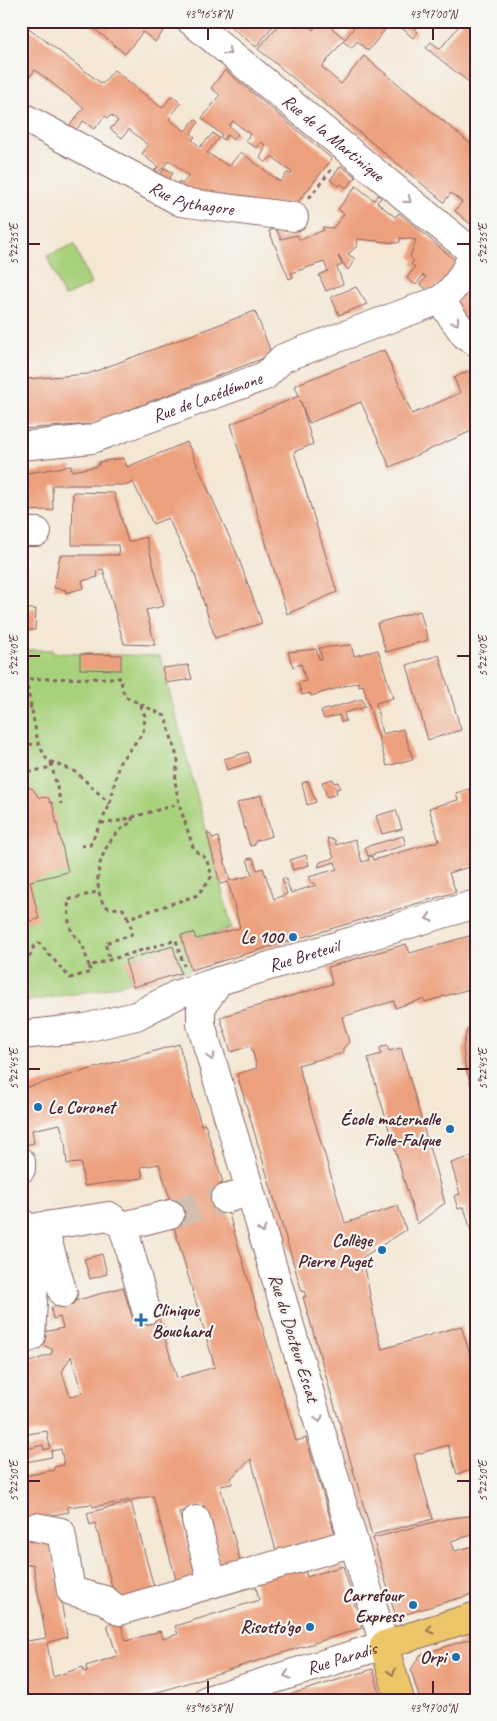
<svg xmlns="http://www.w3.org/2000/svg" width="497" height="1721" viewBox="0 0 497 1721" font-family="Caveat,sans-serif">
  <rect width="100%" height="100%" fill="#f6f6f2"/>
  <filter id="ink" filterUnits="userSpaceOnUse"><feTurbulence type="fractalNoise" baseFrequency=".02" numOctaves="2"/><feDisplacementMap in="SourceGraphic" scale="10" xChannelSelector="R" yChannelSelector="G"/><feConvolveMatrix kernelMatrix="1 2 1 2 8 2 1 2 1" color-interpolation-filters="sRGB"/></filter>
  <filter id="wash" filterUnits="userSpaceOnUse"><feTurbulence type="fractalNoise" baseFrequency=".0096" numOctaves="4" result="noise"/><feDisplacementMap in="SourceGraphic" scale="20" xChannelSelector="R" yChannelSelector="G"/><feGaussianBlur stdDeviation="1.12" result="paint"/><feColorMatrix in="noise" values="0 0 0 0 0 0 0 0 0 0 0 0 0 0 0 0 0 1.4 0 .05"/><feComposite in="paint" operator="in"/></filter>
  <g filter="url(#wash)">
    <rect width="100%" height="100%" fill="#f4e7d4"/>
    <path fill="#a8d17c" stroke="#797854" d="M74 244 91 284 64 297 47 256Z
      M21 650H52L53 653 160 656 232 928 196 939 193 933 182 935 191 970 181 973 173 946 126 960 131 982 99 990 21 1002Z"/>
    <g id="blocks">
      <path fill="#eda07e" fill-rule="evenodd" d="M85 21H166L169 24 155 42 143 32 125 54Z
        M224 21H303L313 30 320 21H323L345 39 359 21H383L388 26 368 51 357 41 352 48 343 41 322 67 341 84 364 56 476 148V229L455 211 462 202 451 193 444 202 258 49 279 24 276 22 256 47Z
        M394 21H405L418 32 413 38Z
        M463 21H476V88L426 48 431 42 440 49Z
        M21 22 102 84 114 70 162 108 172 96 181 103 169 119 185 131 195 119 199 122 191 133 195 137 192 140 200 147 213 133 219 138 207 153 229 166 241 152 280 182 287 173 291 175 292 173 272 156 265 163 260 158 266 146 261 142 257 148 248 143 246 140 250 134 233 121 229 126 238 134 233 140 227 135 224 140 220 137 222 135 202 118 220 95 211 88 225 70 332 159 291 211 203 199 177 184 179 181 182 184 189 176 169 160 162 169 158 172 155 170 158 167 142 154 148 145 129 129 122 138 110 129 118 121 111 115 108 118 105 116 94 129 83 121 71 136 64 132 84 108 35 70 26 81 23 78 21 81Z
        M341 166 356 177 346 188 341 184 338 186 330 180Z
        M165 168 173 173 164 186 155 181Z
        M356 186 374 200 378 195 381 198 377 202 380 205 395 217 399 213 456 261 451 276 430 292 420 284 426 277 423 275 416 285 407 278 415 267 411 264 414 261 410 257 416 240 400 238V242L396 243 358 239 357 246 348 254 355 259 348 270 338 256 342 265 337 267 343 284 326 291 319 275 328 271 324 262 291 273 293 277 289 279 269 231 276 228 281 239 297 235 300 240 324 230 322 227 333 228 344 214 338 209Z
        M356 287 367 304 339 315 331 297Z
        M476 287V321L469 326 454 305 464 292Z
        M255 311 272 355 92 424 21 429V321L27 379 88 374Z
        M384 350 412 414 460 393 454 378 468 371 476 383V429L390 467 361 402 309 423 300 400 313 444 294 452 337 592 287 614 231 424 299 396 295 385Z
        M187 442 237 554 262 623 215 638 195 575 168 518 153 524 133 482 127 485H52L53 510 21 511V474L71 466 72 471 94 467 99 465V462L123 458 127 467Z
        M73 492 114 493 128 542 146 537 164 606 146 610 155 645 124 644 103 569 96 571 98 577 82 581 84 588 65 593 66 590 54 588 60 555H119L118 545H72Z
        M21 609H36L35 630H21Z
        M420 611 428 640 386 652 377 623Z
        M351 645 354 656 378 650 393 698 376 703 382 734 403 729 413 759 387 766 363 685 359 686 358 682 311 696 310 693 302 695 298 683 306 681 301 664 293 667 288 652 316 649 319 659 322 658 319 648Z
        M80 654 121 655V670L80 669Z
        M439 655 461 730 428 740 407 665Z
        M188 665 192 679 166 683 162 668Z
        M362 699 365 707 344 713 346 721 341 722 339 715 324 719 321 711Z
        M248 752 251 762 227 770 224 759Z
        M333 779 334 783 338 782 340 788 336 789 337 794 327 797 322 782Z
        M308 781 316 802 307 805 302 783Z
        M27 787 33 789 38 797 49 798 50 803 52 802 68 872 30 881 39 919 21 923V788Z
        M476 787V865L449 873 456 892 191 970 181 935 194 933 196 939 240 928 228 882 220 884 207 833 211 835 213 839 218 837 230 881 252 875 247 859 253 858 257 870 263 868 274 899 287 894 282 879 285 877 291 893 316 885 315 883H312L309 877 337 869 335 862 318 867 320 862 334 858 327 838 335 840 336 845 355 839 362 862 369 860 368 858 372 856 373 860 439 841 429 808 458 800 456 793Z
        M261 795 272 836 255 841V845L250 846 237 803Z
        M396 810 402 829 382 834 376 816Z
        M403 836 406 845 368 856 365 847Z
        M306 855 309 865 293 870 290 860Z
        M476 934V987L425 1002 423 999 395 1008 394 1001 342 1017 349 1042 343 1048V1053L298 1065 345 1223 398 1206 406 1230 363 1257 376 1328 382 1349 461 1326 476 1373V1469L457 1474 448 1445 414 1455 433 1519 372 1535 303 1297H306L304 1291 302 1292 237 1074 257 1068 251 1046 231 1052 220 1017 332 984 328 967 406 944 410 953Z
        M173 946 181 973 133 987 125 960Z
        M476 1022V1099H475L465 1065 463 1048 467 1030Z
        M179 1044 201 1125 205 1124 223 1183 220 1184 296 1441 306 1438 337 1541 278 1558 251 1459 231 1478 232 1484 220 1486 241 1564 221 1569 204 1506 179 1512 196 1577 177 1583 153 1496 93 1507 92 1504 67 1507 69 1512 26 1520 30 1542 51 1539 67 1637 47 1643 53 1677 83 1667 84 1672 87 1671 86 1666 117 1656 107 1625 120 1621 126 1641 160 1631 163 1639 178 1634 175 1626 259 1600 254 1579 302 1564 307 1577 343 1566 362 1628 133 1700H21V1642L46 1638 33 1564 21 1566V1467L24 1476 54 1470V1467L64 1465 61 1449 51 1451 52 1457 21 1463V1450L43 1445 44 1450 50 1448 47 1431 21 1435V1358L28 1357 30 1362 51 1354 53 1350 40 1343 44 1332 63 1328 60 1317 53 1319 51 1308 123 1287 133 1320 157 1313 177 1378 215 1367 166 1200 170 1199 159 1164 141 1167 143 1178 84 1186 81 1163 67 1164 65 1142 60 1124 32 1130 34 1143 21 1146V1089ZM71 1356 82 1393 70 1397 62 1372Z
        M387 1045 389 1051 401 1048 445 1203 417 1224 368 1058 381 1054 380 1048Z
        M476 1155V1245H475L464 1207 458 1209 454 1196 460 1194 451 1163Z
        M102 1254 107 1274 90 1279 84 1259Z
        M131 1502 155 1591 116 1602 95 1523 90 1525 87 1513Z
        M476 1515V1534L451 1541 455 1551 476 1545V1593L396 1617 373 1538 445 1519Z
        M476 1637V1695L460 1700H420L411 1670 420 1655Z
        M373 1669 382 1700H276V1699Z"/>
    </g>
  </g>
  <g filter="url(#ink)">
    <use href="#blocks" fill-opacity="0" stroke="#866566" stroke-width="1"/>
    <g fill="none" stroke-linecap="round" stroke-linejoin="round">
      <path stroke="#d2bfb2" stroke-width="28" stroke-dasharray="28 14" stroke-linecap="butt" d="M170 1214 225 1199"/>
      <defs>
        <g id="minor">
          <path id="s1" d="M191 21 476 255"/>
          <path id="s2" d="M21 116 181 202 294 217"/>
          <path d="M440 300 465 335 476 342"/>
          <path id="s3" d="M21 446 92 439 265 376 283 358 440 300C457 288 465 272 473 254"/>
          <path d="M21 532H37"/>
          <path id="s4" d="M21 1035 85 1028 136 1016 178 994 219 981 476 904"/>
          <path d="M21 1162V1169"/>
          <path d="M225 1199 250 1192"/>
          <path d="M21 1222 26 1229 109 1216 123 1226 170 1214"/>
          <path d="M43 1226 63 1293"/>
          <path d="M123 1226 146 1310"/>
          <path d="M21 1340 31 1337 34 1284 26 1229"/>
          <path d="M196 1520 212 1582"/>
          <path d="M36 1527 61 1532 71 1591 105 1600 119 1611 354 1542"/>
          <path id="s5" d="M207 1700 384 1645 201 1024V1008L219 981"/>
        </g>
        <path id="major" d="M400 1700 384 1645 476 1616"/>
      </defs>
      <use href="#minor" stroke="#866566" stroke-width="30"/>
      <use href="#major" stroke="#866566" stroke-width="30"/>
      <path stroke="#866566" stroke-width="3" stroke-dasharray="4 4" stroke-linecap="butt" d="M309 198 331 170
        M21 679 121 678 122 689 126 697 165 716 178 760 175 781 179 804 194 850 206 858 212 876 198 895 128 918 132 930 131 935 105 943 110 960
        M26 679 38 743
        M21 708 32 707
        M21 746 38 743 47 760 76 772 110 804
        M51 763 61 804
        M21 774 52 767
        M101 823 115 822 179 804
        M81 846 90 845 110 804 119 763 143 733 145 716 140 704
        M128 918 123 909 109 908 104 905C88 877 105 835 132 822V817
        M21 956H30L34 946 39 943 70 978 91 972 89 966 176 940 184 966
        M89 966 83 946 72 932 69 923 68 900 100 891"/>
      <use href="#minor" stroke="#fff" stroke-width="28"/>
      <use href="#major" stroke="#ecc669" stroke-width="28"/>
    </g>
    <defs><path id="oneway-chevron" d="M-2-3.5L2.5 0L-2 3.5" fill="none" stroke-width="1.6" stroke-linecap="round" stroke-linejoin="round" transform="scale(1.25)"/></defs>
    <g stroke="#ae9aa0">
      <use href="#oneway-chevron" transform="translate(228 52) rotate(39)"/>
      <use href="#oneway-chevron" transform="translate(408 200) rotate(39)"/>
      <use href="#oneway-chevron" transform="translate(456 322) rotate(54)"/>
      <use href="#oneway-chevron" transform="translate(429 918) rotate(163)"/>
      <use href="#oneway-chevron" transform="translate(211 1057) rotate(74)"/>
      <use href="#oneway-chevron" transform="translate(262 1230) rotate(73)"/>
      <use href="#oneway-chevron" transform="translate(319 1419) rotate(74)"/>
      <use href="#oneway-chevron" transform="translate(287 1675) rotate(163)"/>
    </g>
    <g stroke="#9b724a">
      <use href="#oneway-chevron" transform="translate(430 1630) rotate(163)"/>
      <use href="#oneway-chevron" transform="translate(392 1672) rotate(73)"/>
    </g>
  </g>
  <path fill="none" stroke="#4a1f2b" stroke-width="2" d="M208 28V40M433 28V40M28 244H40M457 244H470M28 656H40M457 656H470M28 1069H40M457 1069H470M28 1481H40M457 1481H470M208 1681V1694M433 1681V1694"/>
  <g fill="#1f6fb2" stroke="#f6f6f2" stroke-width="2">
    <circle cx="293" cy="937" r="5"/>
    <circle cx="38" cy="1107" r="5"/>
    <circle cx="450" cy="1129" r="5"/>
    <circle cx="382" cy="1250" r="5"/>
    <path d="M138.5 1312.5h5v5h5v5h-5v5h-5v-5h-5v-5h5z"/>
    <circle cx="413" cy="1605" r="5"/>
    <circle cx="310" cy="1627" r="5"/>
    <circle cx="456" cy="1657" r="5"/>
  </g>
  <g text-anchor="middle" stroke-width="4.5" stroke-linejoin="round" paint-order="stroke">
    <g font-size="18" fill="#4a1f2b" stroke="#f6f6f2">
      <text dy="6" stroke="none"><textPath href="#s1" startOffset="184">Rue de la Martinique</textPath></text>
      <text dy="6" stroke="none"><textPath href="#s2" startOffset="191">Rue Pythagore</textPath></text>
      <text dy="6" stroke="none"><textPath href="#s3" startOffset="194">Rue de Lacédémone</textPath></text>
      <text dy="6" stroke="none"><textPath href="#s4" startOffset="296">Rue Breteuil</textPath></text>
      <text transform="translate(294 1338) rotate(73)" y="6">Rue du Docteur Escat</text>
      <text dy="6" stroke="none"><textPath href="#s5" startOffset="141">Rue Paradis</textPath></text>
    </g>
    <g font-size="18" font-weight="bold" fill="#4a1f2b" stroke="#f6f6f2" text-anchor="end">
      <text x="283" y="943">Le 100</text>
      <text x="48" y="1113" text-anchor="start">Le Coronet</text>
      <text x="440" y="1125">École maternelle<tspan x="440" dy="21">Fiolle-Falque</tspan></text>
      <text x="372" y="1246">Collège<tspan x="372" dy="21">Pierre Puget</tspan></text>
      <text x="152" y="1316" text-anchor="start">Clinique<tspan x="152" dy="21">Bouchard</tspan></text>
      <text x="403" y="1601">Carrefour<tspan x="403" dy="21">Express</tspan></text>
      <text x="300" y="1633">Risotto'go</text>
      <text x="446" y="1663">Orpi</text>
    </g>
  </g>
  <rect width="497" height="1721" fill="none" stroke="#f6f6f2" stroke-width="55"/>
  <rect x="28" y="28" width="442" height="1666" fill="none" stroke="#4a1f2b" stroke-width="2"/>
  <g font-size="12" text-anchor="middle" fill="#4a1f2b">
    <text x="208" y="18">43°16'58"N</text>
    <text x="433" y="18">43°17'00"N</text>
    <text transform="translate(14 244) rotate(-90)" y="4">5°22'35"E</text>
    <text transform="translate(483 244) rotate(-90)" y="4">5°22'35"E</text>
    <text transform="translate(483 656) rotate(-90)" y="4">5°22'40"E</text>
    <text transform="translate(14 656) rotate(-90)" y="4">5°22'40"E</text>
    <text transform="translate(483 1069) rotate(-90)" y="4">5°22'45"E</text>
    <text transform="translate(14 1069) rotate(-90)" y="4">5°22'45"E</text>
    <text transform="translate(14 1481) rotate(-90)" y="4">5°22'50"E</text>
    <text transform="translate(483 1481) rotate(-90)" y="4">5°22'50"E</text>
    <text x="208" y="1712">43°16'58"N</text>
    <text x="433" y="1712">43°17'00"N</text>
  </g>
</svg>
